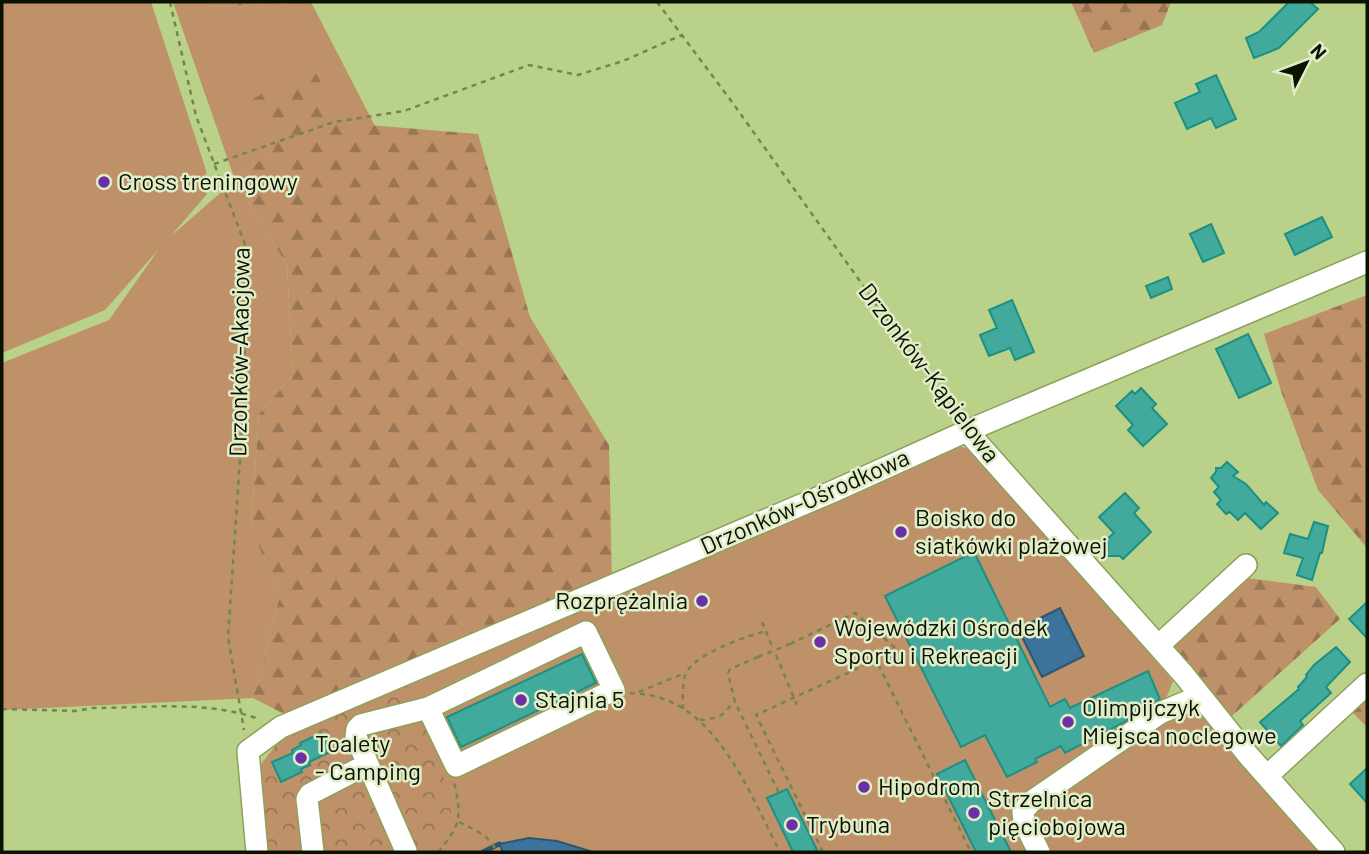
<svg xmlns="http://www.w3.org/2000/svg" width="1369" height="854" viewBox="0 0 1369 854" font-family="Barlow,sans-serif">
  <defs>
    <pattern id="forest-firs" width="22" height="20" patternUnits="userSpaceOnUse" patternTransform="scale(1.75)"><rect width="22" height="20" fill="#be9168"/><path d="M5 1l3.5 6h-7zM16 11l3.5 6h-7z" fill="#997553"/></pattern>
    <pattern id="park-crowns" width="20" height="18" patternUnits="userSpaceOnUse" patternTransform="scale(1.75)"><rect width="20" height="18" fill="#be9168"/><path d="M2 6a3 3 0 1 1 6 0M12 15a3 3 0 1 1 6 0" fill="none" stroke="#997553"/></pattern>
  </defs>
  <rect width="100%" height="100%" fill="#bad189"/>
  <path fill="#be9168" d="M2 2H151L206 170 207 194 171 236 235 180 173 2H206L209 7 311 2 375 126 345 123 274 149 235 180 287 265 293 375 259 414 251 527 280 596 253 698 2 710V363L109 320 159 249 105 310 2 353Z
    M956 446 967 448 976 454 1173 681 1164 704 1196 707 1322 852H268L275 746 296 729Z"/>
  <path fill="url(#forest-firs)" d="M206 2H277L278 4 208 7Z
    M1071 2H1171L1162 25 1094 53Z
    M312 67 345 123 478 134 530 317 609 445 612 581 288 716 253 698 280 596 251 528 259 414 293 375 287 265 235 180 274 149 251 100Z
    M1367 295V548L1318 490 1282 394 1264 334Z
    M1224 575 1316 587 1340 619 1223 724 1153 641Z
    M1367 686V727L1347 707Z"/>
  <path fill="url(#park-crowns)" d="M412 680 450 797C453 822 449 834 431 852H268L258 768 275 746 296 729Z"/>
  <path fill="#3c739c" stroke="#2d566d" stroke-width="2" d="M1060 608 1084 656 1042 677 1018 629Z
    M529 838 557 841 593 852H503L499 844Z"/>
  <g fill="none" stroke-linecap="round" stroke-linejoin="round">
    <path stroke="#2d566d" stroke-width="5" d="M483 852 499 844"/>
  </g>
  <path fill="#41aa9c" stroke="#1c9082" stroke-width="2" d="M1289 2H1310L1318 9 1279 48 1254 58 1246 38 1259 32Z
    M1216 75 1236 119 1216 128 1211 118 1187 129 1175 103 1200 92 1196 84Z
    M1322 217 1332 237 1295 255 1285 234Z
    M1211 224 1224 253 1203 262 1190 234Z
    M1168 277 1172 289 1151 298 1146 286Z
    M1012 300 1034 352 1015 360 1010 348 989 356 980 335 997 328 989 310Z
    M1248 334 1271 383 1239 398 1216 349Z
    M1141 388 1156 404 1152 408 1167 424 1143 446 1128 430 1133 425 1116 406 1132 391 1135 394Z
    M1227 462 1238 472 1233 476 1246 484 1264 505 1266 502 1278 513 1261 529 1245 513 1238 520 1230 512 1226 514 1217 504 1221 500 1214 492 1219 487 1211 478 1216 472V468H1221Z
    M1125 493 1139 508 1134 513 1151 532 1123 559 1120 556H1107L1108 543 1106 540 1114 533 1099 517Z
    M1314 522 1328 526 1322 553H1320L1312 580 1297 575 1303 558 1284 553 1290 534 1308 539Z
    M974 552 1050 707 1065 699 1070 708 1148 671 1160 699 1121 724 1065 753 1061 746 1035 759 1037 762 1007 777 985 735 961 747 885 596Z
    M1367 602V638L1349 619Z
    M1336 647 1350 662 1326 687 1331 693 1300 721 1303 725 1281 746 1260 722 1299 689 1298 687 1307 677 1306 675 1314 665Z
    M582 654 596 683 461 747 447 717Z
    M321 733 330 752 309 762 310 765 301 769 302 772 281 782 272 762 293 753 292 750 301 745 300 743Z
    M965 760 1011 852H976L937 774Z
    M1367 768V803L1350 784Z
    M787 789 818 852H793L767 798Z"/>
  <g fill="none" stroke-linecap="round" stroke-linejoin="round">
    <defs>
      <path id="minor" d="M967 431 1184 675 1248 755 1334 852
        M1158 646 1246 565
        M1267 776 1367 684
        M406 851 356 737 357 729 361 725 428 708 586 632 614 690 456 766 428 708
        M257 852 248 751 281 727 834 491 967 431 1367 262
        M313 852 307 799 310 794 368 764
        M1039 852 1024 822 1023 811 1031 802 1160 713 1200 696"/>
    </defs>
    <use href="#minor" stroke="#8ca25b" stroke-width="24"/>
    <path stroke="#748552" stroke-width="2.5" stroke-dasharray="5 5" stroke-linecap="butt" d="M170 2 196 116 246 247 244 400 228 637 244 730
      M657 2 732 102 957 417
      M214 164 334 122 404 111 529 65 578 75 623 61 682 35
      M762 622 772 646
      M790 644 855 613 901 653
      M776 655 797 705
      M758 657 730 669 728 673 735 702 779 793
      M639 692 685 673
      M630 693C639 694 649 694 657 697 720 713 753 800 780 852
      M2 709 76 711 92 708C146 708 207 700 259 719
      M683 709C683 699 682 686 685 676 690 655 747 636 766 631
      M700 720C709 719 721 718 727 710 729 707 732 704 735 702
      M459 822C475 830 489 835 497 852
      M438 852C461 825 462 817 454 782
      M823 852 756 715 876 660 971 852"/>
    <use href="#minor" stroke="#fff" stroke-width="21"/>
    <path stroke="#748552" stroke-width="2.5" stroke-dasharray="5 5" stroke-linecap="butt" d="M758 657 790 644"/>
  </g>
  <g fill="#6b30a6" stroke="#e1edc9" stroke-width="2.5">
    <circle cx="104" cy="182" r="7"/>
    <circle cx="901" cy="532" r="7"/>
    <circle cx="702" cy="601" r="7"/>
    <circle cx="820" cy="642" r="7"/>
    <circle cx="521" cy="700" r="7"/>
    <circle cx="1068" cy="722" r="7"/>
    <circle cx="301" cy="758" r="7"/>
    <circle cx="864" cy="787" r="7"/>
    <circle cx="974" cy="813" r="7"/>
    <circle cx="792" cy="825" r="7"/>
  </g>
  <g text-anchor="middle" stroke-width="5" stroke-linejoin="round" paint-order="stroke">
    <g font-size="24" fill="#0b1200" stroke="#e1edc9" text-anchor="start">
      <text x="118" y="190">Cross treningowy</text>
      <text x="915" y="526">Boisko do<tspan x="915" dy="28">siatkówki plażowej</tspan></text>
      <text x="688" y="609" text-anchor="end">Rozprężalnia</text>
      <text x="834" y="636">Wojewódzki Ośrodek<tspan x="834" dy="28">Sportu i Rekreacji</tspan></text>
      <text x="535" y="708">Stajnia 5</text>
      <text x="1082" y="716">Olimpijczyk<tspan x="1082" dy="28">Miejsca noclegowe</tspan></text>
      <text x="315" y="752">Toalety<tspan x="315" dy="28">- Camping</tspan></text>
      <text x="878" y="795">Hipodrom</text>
      <text x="988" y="807">Strzelnica<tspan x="988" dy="28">pięciobojowa</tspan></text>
      <text x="806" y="833">Trybuna</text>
    </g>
    <g font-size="24" fill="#0b1200" stroke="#e1edc9">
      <text transform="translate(240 352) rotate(-89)" y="8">Drzonków-Akacjowa</text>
      <text transform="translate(929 373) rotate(53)" y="8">Drzonków-Kąpielowa</text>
      <text transform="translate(805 502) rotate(-24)" y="8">Drzonków-Ośrodkowa</text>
    </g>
  </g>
  <rect width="1369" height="854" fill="none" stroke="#0b1200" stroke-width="7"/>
  <g transform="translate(1306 63) rotate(48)" stroke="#e1edc9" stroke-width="5" paint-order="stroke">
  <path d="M0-5L12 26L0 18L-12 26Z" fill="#0b1200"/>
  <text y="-10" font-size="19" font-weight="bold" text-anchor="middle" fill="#0b1200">N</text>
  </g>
</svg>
